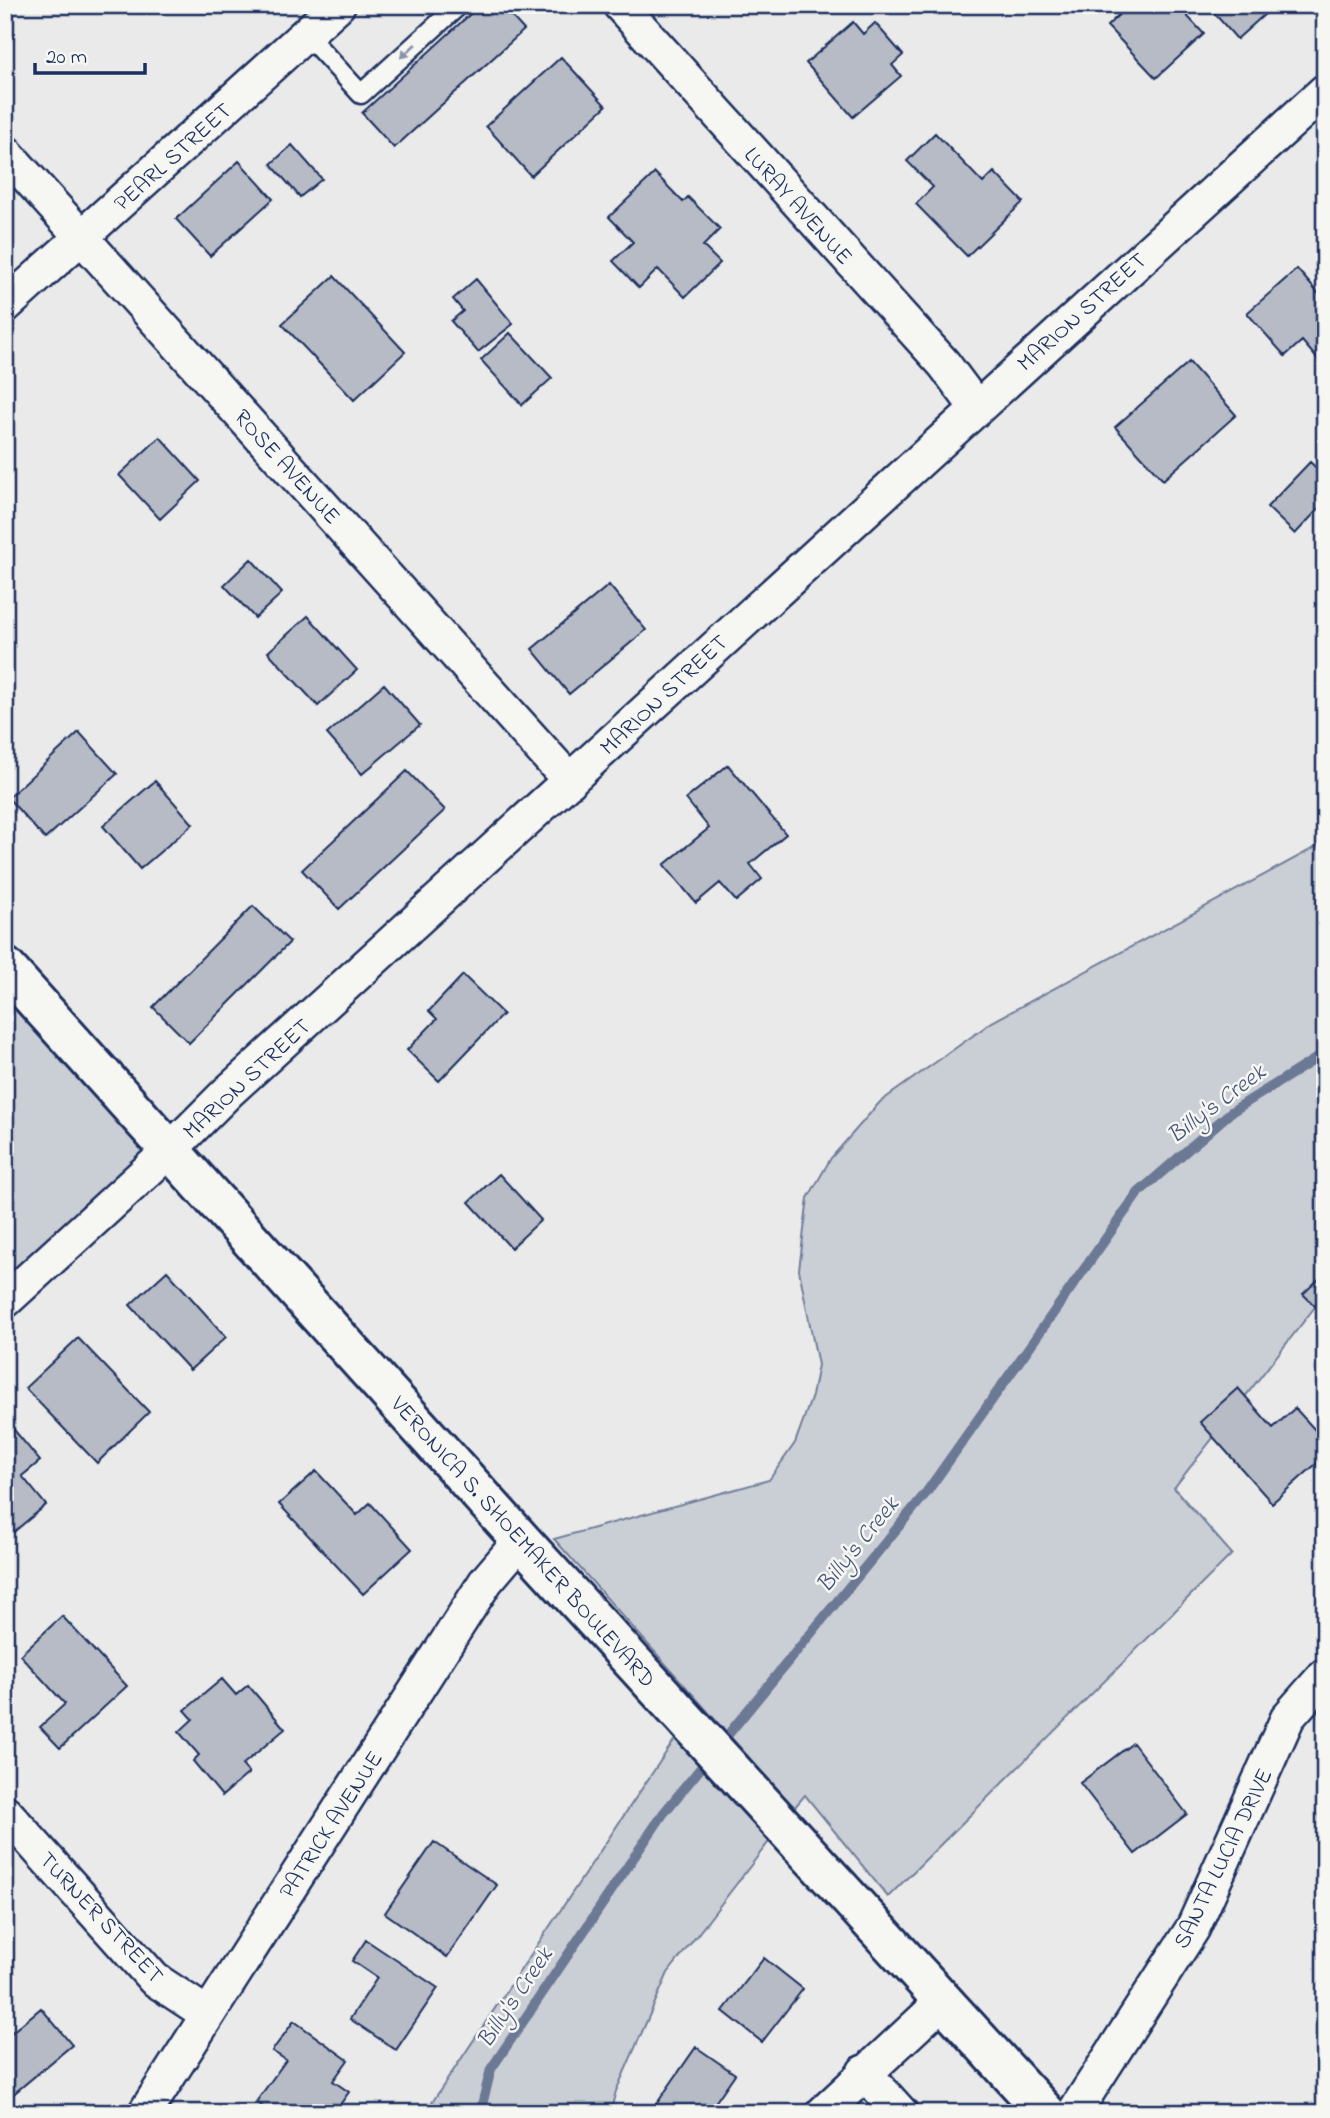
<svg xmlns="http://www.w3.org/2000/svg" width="1330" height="2118" viewBox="0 0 1330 2118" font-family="'Indie Flower',sans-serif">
  <rect width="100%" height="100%" fill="#e9eae9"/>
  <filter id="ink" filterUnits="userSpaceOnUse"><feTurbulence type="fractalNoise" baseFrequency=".0143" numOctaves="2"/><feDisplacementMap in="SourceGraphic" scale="14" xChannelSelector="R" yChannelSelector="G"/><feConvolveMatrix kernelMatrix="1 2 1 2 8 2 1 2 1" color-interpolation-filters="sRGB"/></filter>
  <g filter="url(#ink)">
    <path fill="#caced5" stroke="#727e9a" stroke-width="2" d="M1325 842V1294L1174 1488 1232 1554 888 1897 805 1795 794 1808 554 1539 769 1480 795 1443 812 1396 818 1365 799 1270 808 1198 831 1158 880 1102 992 1022Z
      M5 996 152 1160 5 1294Z
      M677 1736 771 1839 668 1973 616 2091 610 2113H425Z"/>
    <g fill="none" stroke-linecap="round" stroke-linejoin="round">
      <path stroke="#6c7995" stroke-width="10" d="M480 2113 491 2069 663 1814 926 1493 1138 1193 1231 1112 1325 1053"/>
    </g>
    <path fill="#b6bbc6" stroke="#1b2f5e" stroke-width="2" d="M480 5H501L524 30 394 148 362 113Z
      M1129 5H1177L1204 34 1156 78 1107 26Z
      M1207 5H1275L1237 39Z
      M853 22 863 34 875 23 903 55 892 65 901 76 853 117 806 63Z
      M561 57 606 106 531 176 486 126Z
      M935 133 983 183 994 172 1023 202 967 256 916 204 933 187 907 161Z
      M292 145 322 179 300 197 271 164Z
      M239 161 273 199 210 256 176 219Z
      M655 173 683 202 688 197 720 229 703 246 720 263 685 297 658 269 639 288 613 261 633 242 609 217Z
      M1297 269 1325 301V368L1302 341 1285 356 1247 313Z
      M334 276 405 352 354 400 282 324Z
      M476 279 513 324 478 352 451 321 463 311 453 299Z
      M510 333 552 378 522 405 481 360Z
      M1189 362 1236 415 1163 480 1115 427Z
      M160 437 200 481 160 519 119 475Z
      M1310 462 1325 476V502L1295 534 1267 507Z
      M251 559 282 593 255 618 224 585Z
      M609 585 646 630 569 694 532 649Z
      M308 616 357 670 318 706 268 652Z
      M384 684 420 725 362 774 327 734Z
      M79 732 117 774 45 839 8 798Z
      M728 765 786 834 750 864 762 879 736 901 720 883 696 903 664 865 709 828 686 799Z
      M407 771 445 810 339 909 302 870Z
      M155 781 193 824 140 869 103 826Z
      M253 906 290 942 189 1043 153 1007Z
      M463 975 503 1014 439 1081 407 1050 437 1019 429 1011Z
      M499 1174 541 1220 511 1248 469 1202Z
      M167 1271 226 1337 190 1370 130 1305Z
      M1325 1273V1316L1303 1294Z
      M78 1338 149 1412 97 1463 25 1388Z
      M1238 1388 1273 1428 1295 1408 1325 1441V1456L1272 1503 1200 1422Z
      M5 1419 40 1461 22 1476 46 1505 10 1535 5 1529Z
      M316 1471 357 1515 370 1503 412 1549 363 1594 279 1504Z
      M62 1616 127 1686 60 1748 40 1727 65 1704 20 1655Z
      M222 1679 236 1695 248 1685 285 1729 242 1765 249 1773 222 1796 193 1761 199 1755 179 1732 193 1719 185 1710Z
      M1133 1743 1187 1814 1135 1854 1080 1783Z
      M434 1842 497 1885 447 1957 385 1913Z
      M366 1940 438 1988 396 2050 350 2019 377 1978 352 1961Z
      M764 1958 803 1989 762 2042 723 2011Z
      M41 2008 72 2045 5 2101V2038Z
      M294 2021 348 2060 333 2081 349 2092 334 2113H322L316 2108 313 2113H271L256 2102 286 2060 272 2051Z
      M696 2047 735 2074 708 2113H658L653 2109Z"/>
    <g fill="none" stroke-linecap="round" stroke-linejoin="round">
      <defs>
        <path id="lane" d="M306 34 361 94 459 5"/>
        <path id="street" d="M620 5 944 364 976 407
          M5 152 570 781
          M5 306 338 5
          M5 1301 169 1151 228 1092 1325 91
          M5 1812 154 1979 207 2014
          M864 2072 901 2113
          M145 2113 486 1581 521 1540
          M823 2113 942 2002
          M1074 2113 1193 1928 1288 1717 1325 1675"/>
        <path id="secondary" d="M5 967 521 1540 1046 2113"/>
      </defs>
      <use href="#lane" stroke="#1b2f5e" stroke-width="23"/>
      <use href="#street" stroke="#1b2f5e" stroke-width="38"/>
      <use href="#secondary" stroke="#1b2f5e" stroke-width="44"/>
      <use href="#lane" stroke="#f6f6f2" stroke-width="18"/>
      <use href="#street" stroke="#f6f6f2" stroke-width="33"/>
      <use href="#secondary" stroke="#f6f6f2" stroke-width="38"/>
    </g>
    <defs><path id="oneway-solid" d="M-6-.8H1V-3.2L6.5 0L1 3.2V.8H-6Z" transform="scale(1.75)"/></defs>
    <use fill="#8892a8" href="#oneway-solid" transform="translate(408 51) rotate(138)"/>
  </g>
  <g text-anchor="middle" stroke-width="5" stroke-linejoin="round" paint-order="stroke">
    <g font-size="23" fill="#1b2f5e" stroke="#f6f6f2">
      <text transform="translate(172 156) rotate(-42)" y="8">PEARL STREET</text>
      <text transform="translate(799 205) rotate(48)" y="8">LURAY AVENUE</text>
      <text transform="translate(1081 311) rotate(-42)" y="8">MARION STREET</text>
      <text transform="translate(288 466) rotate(48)" y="8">ROSE AVENUE</text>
      <text transform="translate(663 694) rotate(-43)" y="8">MARION STREET</text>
      <text transform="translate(246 1078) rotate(-43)" y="8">MARION STREET</text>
      <text transform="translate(524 1541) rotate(48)" y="8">VERONICA S. SHOEMAKER BOULEVARD</text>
      <text transform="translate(330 1824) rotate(-57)" y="8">PATRICK AVENUE</text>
      <text transform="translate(1222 1858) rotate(-64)" y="8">SANTA LUCIA DRIVE</text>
      <text transform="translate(102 1917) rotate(47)" y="8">TURNER STREET</text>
    </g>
    <g font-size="24" font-style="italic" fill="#44547a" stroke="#f6f6f2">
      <text transform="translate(1216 1103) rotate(-37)" y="8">Billy's Creek</text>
      <text transform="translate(857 1544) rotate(-51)" y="8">Billy's Creek</text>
      <text transform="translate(514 1997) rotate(-56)" y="8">Billy's Creek</text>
    </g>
  </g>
  <rect width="1330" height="2118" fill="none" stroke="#f6f6f2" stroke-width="28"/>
  <rect x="14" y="14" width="1302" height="2090" fill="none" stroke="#1b2f5e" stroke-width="2.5" filter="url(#ink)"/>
  <path d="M35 63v10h110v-10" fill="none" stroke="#1b2f5e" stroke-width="3.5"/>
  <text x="46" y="63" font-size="21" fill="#1b2f5e" stroke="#f6f6f2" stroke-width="5" paint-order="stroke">20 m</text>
</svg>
